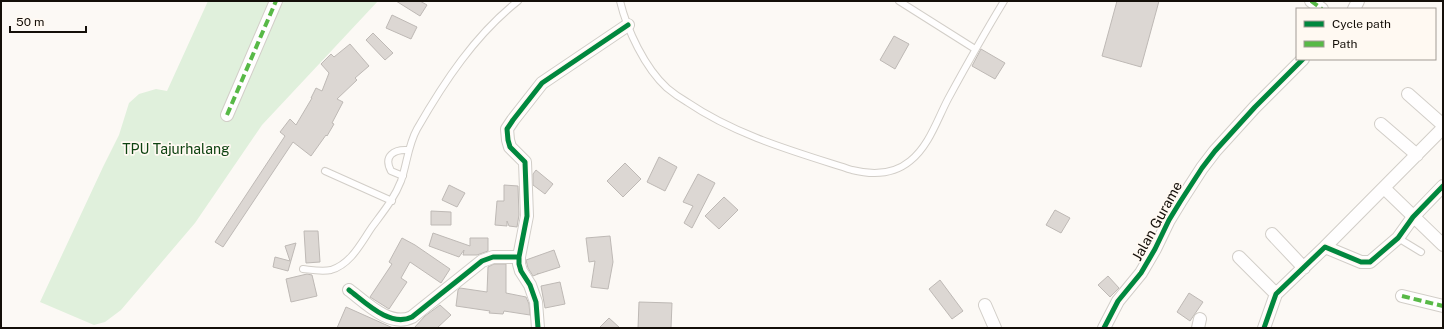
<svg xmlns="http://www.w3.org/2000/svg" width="1444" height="329" viewBox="0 0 1444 329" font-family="'Public Sans',sans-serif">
  <rect width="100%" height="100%" fill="#fcf9f5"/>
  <path fill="#e0f0dc" d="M208 1H378L262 125 195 223 121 310 105 322 94 325 40 302 103 167 119 135 129 103 139 94 156 89 167 91Z"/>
  <path fill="#dcd7d3" stroke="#beb9b5" d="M396 1H420L427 5 420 16Z
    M1117 1H1159L1141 67 1102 56Z
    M392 15 417 27 411 39 386 28Z
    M373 33 393 53 385 60 366 40Z
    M894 36 909 44 895 69 880 60Z
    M350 44 369 66 355 78 357 80 337 99 343 102 332 123 334 124 327 136 326 135 311 156 293 142 223 247 215 242 285 136 280 132 290 119 296 125 312 98H311L316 88 322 91 329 73 321 64 331 54 334 57Z
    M981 49 1005 63 995 79 972 66Z
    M659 157 677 167 665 191 647 182Z
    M625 163 641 179 623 197 607 181Z
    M536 170 553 184 545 194 533 185V174Z
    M698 174 715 183 692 228 684 223 693 206 683 202Z
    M449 185 465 193 457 207 442 200Z
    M504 185 518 186 519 215 517 227 509 226 507 221V226L495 225 497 201H504Z
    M724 197 738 210 719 229 705 216Z
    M1055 210 1070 218 1061 233 1046 225Z
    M431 211 451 212V225H431Z
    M304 231H318L320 262 306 263Z
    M433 233 470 246V238H488V251L477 255H463L464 250 459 257 429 246Z
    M610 236 613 262 608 289 591 287 595 261 589 262 586 238Z
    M402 238 415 245 450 269 441 283 410 262 401 278 407 282 389 309 370 297 392 264 389 262Z
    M296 243 288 271 273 267 275 257 290 261 285 246Z
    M554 250 560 267 538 274V273V274L533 276 528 268 526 260Z
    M494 264H506V293L526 297 529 304 530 315 504 311 503 314 489 313 490 311 456 306 458 290 460 288 487 292 488 267Z
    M307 274 312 275 317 296 291 302 286 279Z
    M1108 276 1119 288 1110 297 1098 285Z
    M940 280 963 311 952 319 929 289Z
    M560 282 565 304 545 308 541 286Z
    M1189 293 1203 302 1190 321 1177 312Z
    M639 302 672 303 671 328H638Z
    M440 305 451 315 437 328H414L425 316Z
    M346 307 393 328H337Z
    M609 318 620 328H599Z"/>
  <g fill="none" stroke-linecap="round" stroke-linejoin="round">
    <defs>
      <path id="service" d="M620 1C627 30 645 68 667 88 673 93 680 98 687 102 737 136 796 152 852 170 872 175 893 175 910 161 929 146 937 120 948 99 966 66 984 34 1004 1
        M899 1 975 49
        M325 171 392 201
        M403 176 391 171C383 156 394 149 408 150
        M1398 238 1421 252
        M303 269C312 270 322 272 331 270 351 264 361 243 372 227 383 212 394 199 401 181 407 164 408 145 417 129 444 82 475 35 518 1"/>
      <path id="minor" d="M1311 1 1322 9
        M1354 9 1358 1
        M1408 94 1443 125
        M227 115 276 1
        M1381 124 1417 155
        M1384 188 1443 245
        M1272 234 1304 268
        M1325 247 1443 128
        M1239 257 1276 294
        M349 290C365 302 390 328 412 317L482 261 493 257H519
        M1402 296 1443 306
        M985 305 995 328
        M538 328 536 302 530 285 521 271 519 264V257L527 216 525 162 510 147 508 140 507 129 513 120 542 83 628 25
        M1104 328 1118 301 1141 273 1155 249 1169 220 1180 202 1202 168 1215 151 1255 107 1303 59
        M1198 328 1200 319
        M1264 328 1276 294 1325 247 1361 262H1370L1398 238 1413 217 1443 186"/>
    </defs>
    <use href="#service" stroke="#d2cec8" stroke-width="8"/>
    <use href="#minor" stroke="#d2cec8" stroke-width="14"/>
    <use href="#service" stroke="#fffefe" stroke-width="6"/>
    <use href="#minor" stroke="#fffefe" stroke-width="12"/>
    <path stroke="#58b947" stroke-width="4" stroke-dasharray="8 4" stroke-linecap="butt" d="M1311 1 1322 9
      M227 115 276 1
      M1402 296 1443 306"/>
    <defs>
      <path id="cycleway" d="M349 290C365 302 390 328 412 317L482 261 493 257H519
        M538 328 536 302 530 285 521 271 519 264V257L527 216 525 162 510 147 508 140 507 129 513 120 542 83 628 25
        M1104 328 1118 301 1141 273 1155 249 1169 220 1180 202 1202 168 1215 151 1255 107 1303 59
        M1264 328 1276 294 1325 247 1361 262H1370L1398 238 1413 217 1443 186"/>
    </defs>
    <use href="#cycleway" stroke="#fff9f2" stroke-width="8"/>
    <use href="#cycleway" stroke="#00873e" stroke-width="5"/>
  </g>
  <g text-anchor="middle" stroke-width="3.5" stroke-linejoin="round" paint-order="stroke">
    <g font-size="14" fill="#0d4210" stroke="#fff9f2">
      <text x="176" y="154">TPU Tajurhalang</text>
    </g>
    <g font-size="14" fill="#140f09" stroke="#fff9f2">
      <text transform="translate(1157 221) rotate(-61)" y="5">Jalan Gurame</text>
    </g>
  </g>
  <rect width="1444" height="329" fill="none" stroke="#140f09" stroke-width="4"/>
  <rect x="1296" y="8" width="140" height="52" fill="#fff9f2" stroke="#a19b95"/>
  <rect x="1304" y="21" width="20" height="6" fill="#00873e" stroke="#a19b95"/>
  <text x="1332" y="28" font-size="12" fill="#140f09">Cycle path</text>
  <rect x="1304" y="41" width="20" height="6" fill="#58b947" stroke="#a19b95"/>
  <text x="1332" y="48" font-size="12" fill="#140f09">Path</text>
  <path d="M10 26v6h76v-6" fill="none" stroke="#140f09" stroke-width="2"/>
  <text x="16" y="26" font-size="12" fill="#140f09" stroke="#fff9f2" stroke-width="3" paint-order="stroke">50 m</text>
</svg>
